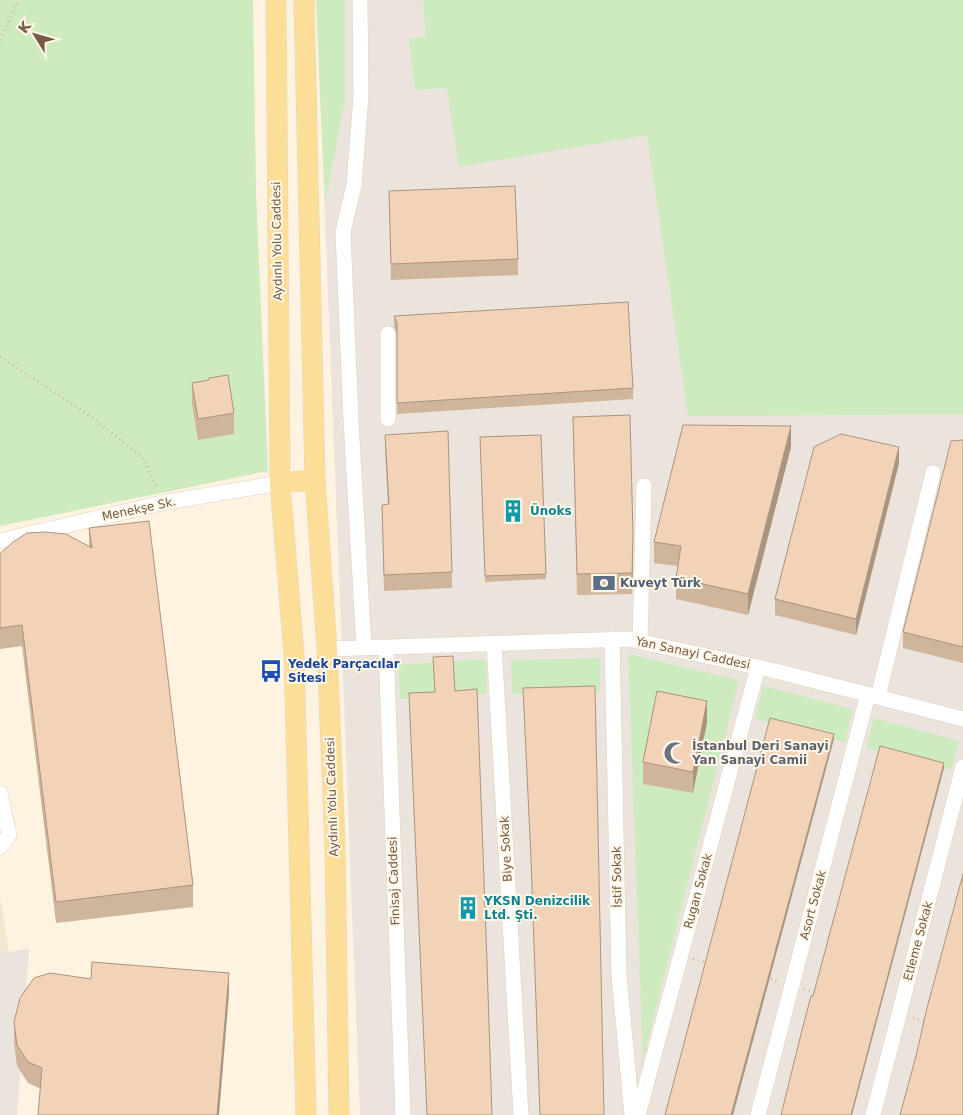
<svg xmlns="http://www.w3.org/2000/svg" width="963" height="1115" viewBox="0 0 963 1115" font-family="'DejaVu Sans',sans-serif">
  <rect width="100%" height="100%" fill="#fdf3e0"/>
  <path fill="#f4e6cf" d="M0 897 9 951 0 953Z"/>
  <path fill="#ebe4dc" d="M316 0H963V1115H360L324 190Z
    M29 949 17 1115H0V953Z"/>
  <path fill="#ceeabf" d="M0 0H253L256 192 268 471 0 526Z
    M316 0H345V99L325 204Z
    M423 0H963V414L688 416 647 135 459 167 447 88 415 90 409 39 426 37Z
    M628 654 739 680 643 1060Z
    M600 658V691L512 694 511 660Z
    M485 659 487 694 400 699 398 665Z
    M763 686 853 709 845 742 755 719Z
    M874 718 959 741 951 770 866 748Z"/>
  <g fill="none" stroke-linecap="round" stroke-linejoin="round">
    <defs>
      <path id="minor" d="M360 0 361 96 354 185 343 232 351 421 364 648
        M388 419V334
        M0 541 162 503 280 483
        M612 639 619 975 632 1115
        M640 641 644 486
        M494 643 521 1115
        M386 647 403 1115
        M327 649 628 639 780 672 963 719
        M878 697 933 473
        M0 793 9 835 0 847
        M638 1115 758 667
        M758 1115 868 694
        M873 1115 963 767"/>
      <path id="major" d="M276 0 280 483 294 655 306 1115
        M304 0 315 480 327 649 335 845 339 1115
        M280 483 315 480"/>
    </defs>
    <use href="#minor" stroke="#e1d0bc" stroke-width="16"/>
    <use href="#major" stroke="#ded7d3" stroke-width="21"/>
    <path stroke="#d7b69b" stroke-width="3" stroke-dasharray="1 4" stroke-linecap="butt" d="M0 40 19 0
      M0 357 89 415 145 460 157 489
      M693 959 709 963
      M766 978 779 982
      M804 989 817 993
      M913 1018 926 1022"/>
    <use href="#minor" stroke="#fff" stroke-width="15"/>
    <use href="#major" stroke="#fdde97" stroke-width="20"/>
  </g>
  <path fill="#d0b59d" d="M389 191 518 259V275L391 280Z
    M394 316 633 388V399L397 414V334L394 327Z
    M192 383 234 413V434L198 440 192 404Z
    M573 417 633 555 632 594 577 595Z
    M385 435 452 572V588L384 591 382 505H388L385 451Z
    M541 435 546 579 485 582 480 437Z
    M963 440V663L903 648V632Z
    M791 447 748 615 676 599V578L678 566 654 563V542Z
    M899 463 856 635 775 615V599Z
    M89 528 193 885V907L56 923 22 646 0 649V554L89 547Z
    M707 722 693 793 643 784V762Z
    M91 979 229 994 41 1089 28 1083 17 1066 14 1043V1022Z"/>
  <path fill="#a99480" d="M791 426V447L748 615V594Z
    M899 447V463L856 635V619Z
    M633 534V555L632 594V573Z
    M707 701V722L693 793V772Z
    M834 734V739L733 1115H731Z
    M944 763V768L852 1115H851Z
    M229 973V994L219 1115H217Z"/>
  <path fill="#f2d3b7" stroke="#a99480" d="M515 186 518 259 391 264 389 191Z
    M628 302 633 388 397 403V323L394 316Z
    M228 375 234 413 198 419 192 383 209 380V378Z
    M630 415 633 534 632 573 577 574 573 417Z
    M683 425 791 426 748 594 676 578 681 546 654 542Z
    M448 431 452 572 384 575 382 505 389 504 385 435Z
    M841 434 899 447 856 619 775 599 814 447Z
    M541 435 546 574 485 576 480 437Z
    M963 440V647L903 632 951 441Z
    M149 521 193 885 56 902 22 625 0 628V554L13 542 27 533 45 532 66 534 92 548 89 528Z
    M453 656 455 691 477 689 487 962 492 1115H427L409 693 435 692 433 657Z
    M595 686 604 1115H540L531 859 523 688Z
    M657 691 707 701 693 772 643 762Z
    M770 718 834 734 731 1115H665Z
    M880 746 944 763 851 1115H781L802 1030 811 996H813Z
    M963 874V1115H900L916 1056 927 1008Z
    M92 962 229 973 217 1115H38L42 1068 28 1062 17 1045 14 1022 20 998 34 978 50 973 91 979Z"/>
  <defs>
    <symbol id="building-bare" viewBox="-9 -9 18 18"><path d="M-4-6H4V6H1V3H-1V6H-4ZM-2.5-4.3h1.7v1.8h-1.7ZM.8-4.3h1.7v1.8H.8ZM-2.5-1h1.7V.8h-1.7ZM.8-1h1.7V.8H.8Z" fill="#0f9aa8" stroke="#fff7e7" stroke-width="2.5" paint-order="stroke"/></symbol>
    <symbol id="bank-bare" viewBox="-9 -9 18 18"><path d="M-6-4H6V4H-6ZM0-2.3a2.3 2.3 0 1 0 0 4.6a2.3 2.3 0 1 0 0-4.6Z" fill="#5c6f8a" stroke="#fff7e7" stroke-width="2.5" paint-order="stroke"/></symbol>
    <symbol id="bus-bare" viewBox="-9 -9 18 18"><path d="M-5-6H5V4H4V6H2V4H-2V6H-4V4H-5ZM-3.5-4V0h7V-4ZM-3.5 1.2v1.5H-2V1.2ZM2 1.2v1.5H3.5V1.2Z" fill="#1a4fb4" stroke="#fff7e7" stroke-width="2.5" paint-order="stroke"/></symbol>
    <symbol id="mosque-bare" viewBox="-9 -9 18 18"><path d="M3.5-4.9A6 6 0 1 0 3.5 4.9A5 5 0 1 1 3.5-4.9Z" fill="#6b7280" stroke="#fff7e7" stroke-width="2.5" paint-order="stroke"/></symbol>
  </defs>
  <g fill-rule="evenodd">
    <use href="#building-bare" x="497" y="495" width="32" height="32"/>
    <use href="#bank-bare" x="588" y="567" width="32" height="32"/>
    <use href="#bus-bare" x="255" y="655" width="32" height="32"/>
    <use href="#mosque-bare" x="659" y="737" width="32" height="32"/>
    <use href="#building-bare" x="452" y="892" width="32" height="32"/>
  </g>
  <g text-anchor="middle" stroke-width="4" stroke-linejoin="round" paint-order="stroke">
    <g font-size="12" fill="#745a47" stroke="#fff7e7">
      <text transform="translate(277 241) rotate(-91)" y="4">Aydınlı Yolu Caddesi</text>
      <text transform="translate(139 509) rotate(-12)" y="4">Menekşe Sk.</text>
      <text transform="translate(693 653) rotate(12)" y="4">Yan Sanayi Caddesi</text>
      <text transform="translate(332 797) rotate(-92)" y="4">Aydınlı Yolu Caddesi</text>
      <text transform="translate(506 849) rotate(-93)" y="4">Biye Sokak</text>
      <text transform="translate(617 877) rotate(-91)" y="4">İstif Sokak</text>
      <text transform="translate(394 881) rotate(-92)" y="4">Finisaj Caddesi</text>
      <text transform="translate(698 891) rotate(-75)" y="4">Rugan Sokak</text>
      <text transform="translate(813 905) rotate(-75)" y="4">Asort Sokak</text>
      <text transform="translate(918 941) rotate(-75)" y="4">Etleme Sokak</text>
    </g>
    <g font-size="12" font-weight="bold" fill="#0d838f" stroke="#fff7e7" text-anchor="start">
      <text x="530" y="515">Ünoks</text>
      <text x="484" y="905">YKSN Denizcilik<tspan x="484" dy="14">Ltd. Şti.</tspan></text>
    </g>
    <g font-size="12" font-weight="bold" fill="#4e5e75" stroke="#fff7e7" text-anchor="start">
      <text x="620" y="587">Kuveyt Türk</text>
    </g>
    <g font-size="12" font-weight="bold" fill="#164399" stroke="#fff7e7" text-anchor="start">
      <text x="288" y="668">Yedek Parçacılar<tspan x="288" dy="14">Sitesi</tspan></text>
    </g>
    <g font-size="12" font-weight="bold" fill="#5b616d" stroke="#fff7e7" text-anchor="start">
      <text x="692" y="750">İstanbul Deri Sanayi<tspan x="692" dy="14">Yan Sanayi Camii</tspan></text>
    </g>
  </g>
  <g transform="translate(35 35) rotate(307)" stroke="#fff7e7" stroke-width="4" paint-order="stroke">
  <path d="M0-4L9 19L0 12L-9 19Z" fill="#745a47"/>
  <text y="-8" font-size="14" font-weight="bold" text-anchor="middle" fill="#745a47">K</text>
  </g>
</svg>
